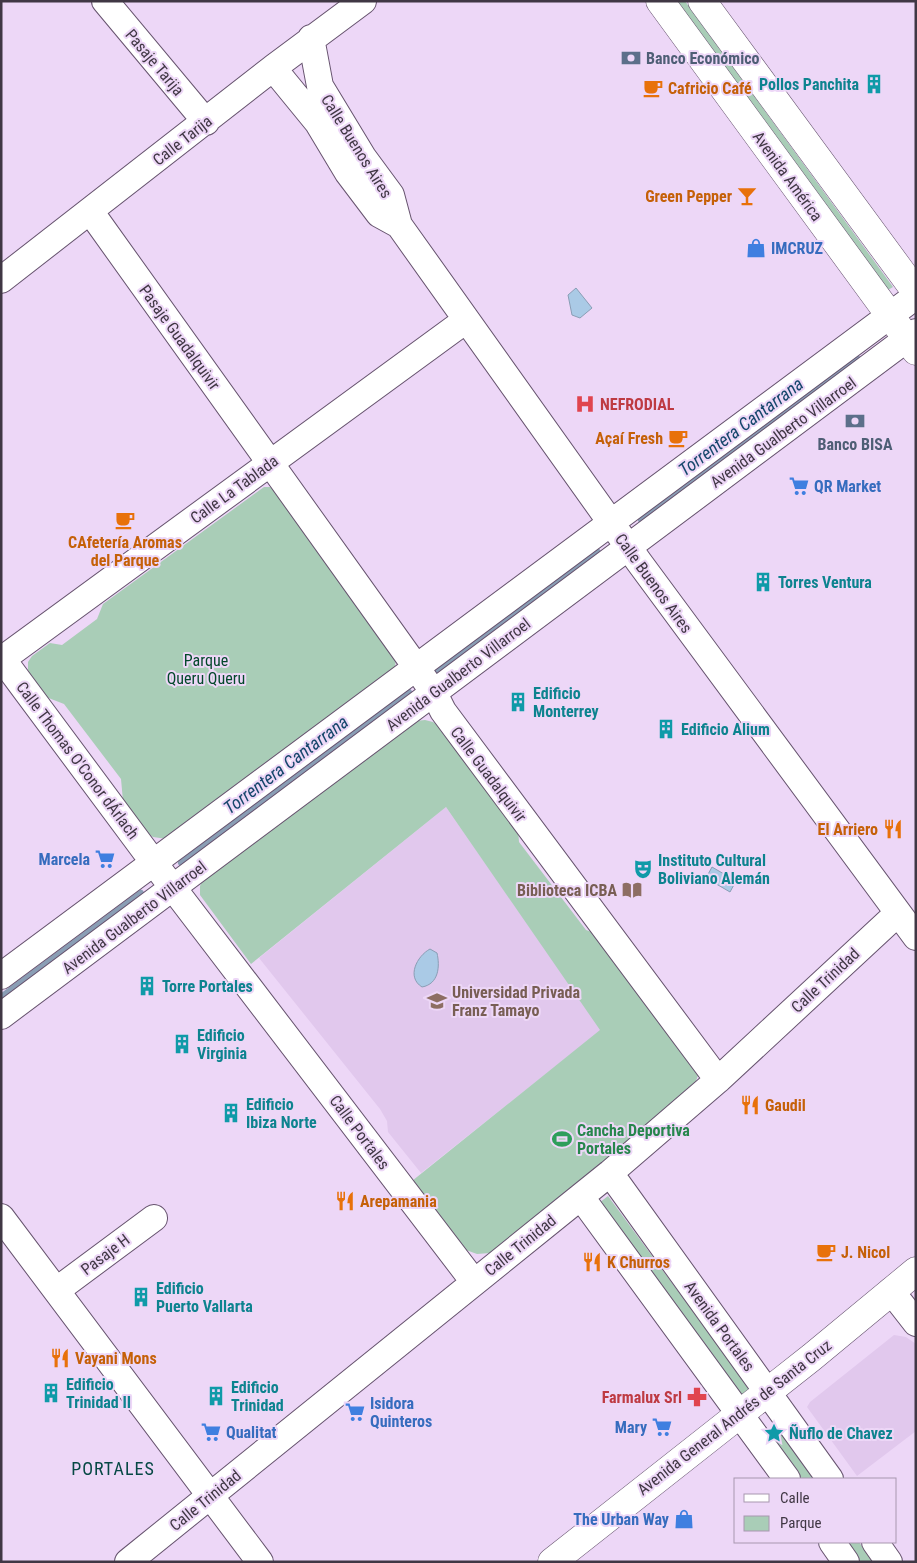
<svg xmlns="http://www.w3.org/2000/svg" width="917" height="1563" viewBox="0 0 917 1563" font-family="'Roboto Condensed',sans-serif">
  <rect width="100%" height="100%" fill="#edd7f7"/>
  <path fill="#e1c8ed" d="M446 807 601 1030 421 1173 388 1132 387 1121 380 1109 259 958Z
    M894 1335 906 1337 916 1344V1431L857 1476 807 1407 810 1402Z"/>
  <path fill="#a9cdb7" d="M677 1H685L893 287 888 290Z
    M264 487H270L276 491 396 659 395 667 167 839 153 837 146 832 123 801 121 779 64 704 46 697 31 678 28 670V662L32 656 50 643 62 645 97 619 103 604Z
    M425 720 433 722 443 729 518 829 519 842 586 930 598 934 699 1073 694 1086 597 1170 490 1253 477 1254 466 1250 412 1181 600 1030 446 807 251 964 200 895V886L203 879 416 721Z
    M608 1196 750 1389 741 1396 599 1203Z
    M775 1425 814 1479H802L766 1429 768 1430Z
    M847 1542H859L873 1562H861Z"/>
  <path fill="#aacae6" stroke="#8a9eb5" d="M576 288 592 308 580 318 572 315 568 295Z
    M712 867 736 881 730 892 706 878Z
    M430 949 437 953C440 966 439 984 422 987 406 977 417 956 430 949Z"/>
  <g fill="none" stroke-linecap="round" stroke-linejoin="round">
    <path stroke="#8a9eb5" stroke-width="6" d="M641 520 858 359
      M438 670 598 552
      M181 863 409 692
      M1 997 141 893"/>
    <defs>
      <path id="minor" d="M105 1 206 122
        M311 38 320 86 363 157 391 195 399 225 639 562 916 937
        M273 68 318 123 348 173 379 214 399 225
        M90 211 416 667 434 693 443 711 718 1080
        M1 280 273 68 363 1
        M1 657 154 863 474 1282
        M1 660 466 320
        M1 976 916 296
        M1 1016 916 332
        M610 1173 830 1479
        M581 1197 787 1479
        M1 1217 260 1562
        M57 1290 154 1218
        M891 1291 916 1323
        M832 1542 846 1562
        M875 1542 889 1562
        M128 1562 610 1173 718 1080 898 913"/>
      <path id="secondary" d="M552 1562 812 1357 916 1271"/>
      <path id="primary" d="M660 1 916 351
        M702 1 916 292"/>
    </defs>
    <use href="#minor" stroke="#66536e" stroke-width="28"/>
    <use href="#secondary" stroke="#66536e" stroke-width="29"/>
    <use href="#primary" stroke="#66536e" stroke-width="29"/>
    <use href="#minor" stroke="#fff" stroke-width="26"/>
    <use href="#secondary" stroke="#fff" stroke-width="28"/>
    <use href="#primary" stroke="#fff" stroke-width="28"/>
  </g>
  <defs>
    <symbol id="bank-bare" viewBox="-9 -9 18 18"><path d="M-6-4H6V4H-6ZM0-2.3a2.3 2.3 0 1 0 0 4.6a2.3 2.3 0 1 0 0-4.6Z" fill="#5c6f8a" stroke="#edd7f7" stroke-width="2.5" paint-order="stroke"/></symbol>
    <symbol id="building-bare" viewBox="-9 -9 18 18"><path d="M-4-6H4V6H1V3H-1V6H-4ZM-2.5-4.3h1.7v1.8h-1.7ZM.8-4.3h1.7v1.8H.8ZM-2.5-1h1.7V.8h-1.7ZM.8-1h1.7V.8H.8Z" fill="#0f9aa8" stroke="#edd7f7" stroke-width="2.5" paint-order="stroke"/></symbol>
    <symbol id="cafe-bare" viewBox="-9 -9 18 18"><path d="M-5.5-4.5H6V0H3Q3 3.5 0 3.5H-2.5Q-5.5 3.5-5.5 0ZM3-3.2v2h1.7v-2ZM-6 4.5H4V6H-6Z" fill="#e8710a" stroke="#edd7f7" stroke-width="2.5" paint-order="stroke"/></symbol>
    <symbol id="bar-bare" viewBox="-9 -9 18 18"><path d="M-6-5H6L.8 .8V4.5H3.5V6h-7V4.5H-.8V.8Z" fill="#e8710a" stroke="#edd7f7" stroke-width="2.5" paint-order="stroke"/></symbol>
    <symbol id="shop-bare" viewBox="-9 -9 18 18"><path d="M-5-2.5h2.3a2.7 3.5 0 0 1 5.4 0H5L5.5 6h-11ZM-1.5-2.5h3a1.5 2.3 0 0 0-3 0Z" fill="#3f7fe0" stroke="#edd7f7" stroke-width="2.5" paint-order="stroke"/></symbol>
    <symbol id="hospital-bare" viewBox="-9 -9 18 18"><path d="M-5-5h3v3.5h4V-5h3V5h-3V1.5h-4V5h-3Z" fill="#e0444e" stroke="#edd7f7" stroke-width="2.5" paint-order="stroke"/></symbol>
    <symbol id="supermarket-bare" viewBox="-9 -9 18 18"><path d="M-6-5.5h2.5l.6 2H6L4.5 2H-2.5L-4.4-4H-6ZM-1.5 3.2a1.3 1.3 0 1 0 .1 0ZM3 3.2a1.3 1.3 0 1 0 .1 0Z" fill="#3f7fe0" stroke="#edd7f7" stroke-width="2.5" paint-order="stroke"/></symbol>
    <symbol id="restaurant-bare" viewBox="-9 -9 18 18"><path d="M-5-6h1v4h1v-4h1v4h1v-4h1v5L-1.5 .5V6h-2V.5L-5-1ZM5-6V6H3V1.5H1.5Q1.5-4 5-6Z" fill="#e8710a" stroke="#edd7f7" stroke-width="2.5" paint-order="stroke"/></symbol>
    <symbol id="theatre-bare" viewBox="-9 -9 18 18"><path d="M-5-5.5Q0-4 5-5.5V0Q5 5 0 6Q-5 5-5 0ZM-3.3-2.5H-1v1.5H-3.3ZM1-2.5H3.3v1.5H1ZM-2.8 1Q0 5.5 2.8 1Z" fill="#0f9aa8" stroke="#edd7f7" stroke-width="2.5" paint-order="stroke"/></symbol>
    <symbol id="library-bare" viewBox="-9 -9 18 18"><path d="M-6-4Q-3-5.5-.7-3.5V5Q-3 3-6 4ZM6-4Q3-5.5 .7-3.5V5Q3 3 6 4Z" fill="#8d6e63" stroke="#edd7f7" stroke-width="2.5" paint-order="stroke"/></symbol>
    <symbol id="university-bare" viewBox="-9 -9 18 18"><path d="M0-5L7-2L0 1L-7-2ZM-4 1L0 2.5L4 1V4Q0 6-4 4Z" fill="#8d6e63" stroke="#edd7f7" stroke-width="2.5" paint-order="stroke"/></symbol>
    <symbol id="stadium-bare" viewBox="-9 -9 18 18"><path d="M0-5a6.5 5 0 1 0 0 10a6.5 5 0 1 0 0-10ZM-3.5-1.8h7v3.6h-7Z" fill="#2e9e5b" stroke="#edd7f7" stroke-width="2.5" paint-order="stroke"/></symbol>
    <symbol id="pharmacy-bare" viewBox="-9 -9 18 18"><path d="M-2-6h4v4h4v4h-4v4h-4v-4h-4v-4h4Z" fill="#e0444e" stroke="#edd7f7" stroke-width="2.5" paint-order="stroke"/></symbol>
    <symbol id="sight-bare" viewBox="-9 -9 18 18"><path d="M0-6L1.8-2.2L6-1.7L2.9 1.2L3.7 5.4L0 3.3L-3.7 5.4L-2.9 1.2L-6-1.7L-1.8-2.2Z" fill="#0f9aa8" stroke="#edd7f7" stroke-width="2.5" paint-order="stroke"/></symbol>
  </defs>
  <g fill-rule="evenodd">
    <use href="#bank-bare" x="617" y="44" width="28" height="28"/>
    <use href="#building-bare" x="860" y="70" width="28" height="28"/>
    <use href="#cafe-bare" x="639" y="74" width="28" height="28"/>
    <use href="#bar-bare" x="733" y="182" width="28" height="28"/>
    <use href="#shop-bare" x="742" y="234" width="28" height="28"/>
    <use href="#hospital-bare" x="571" y="390" width="28" height="28"/>
    <use href="#bank-bare" x="841" y="407" width="28" height="28"/>
    <use href="#cafe-bare" x="664" y="424" width="28" height="28"/>
    <use href="#supermarket-bare" x="785" y="472" width="28" height="28"/>
    <use href="#cafe-bare" x="111" y="506" width="28" height="28"/>
    <use href="#building-bare" x="749" y="568" width="28" height="28"/>
    <use href="#building-bare" x="504" y="688" width="28" height="28"/>
    <use href="#building-bare" x="652" y="715" width="28" height="28"/>
    <use href="#restaurant-bare" x="879" y="815" width="28" height="28"/>
    <use href="#supermarket-bare" x="91" y="845" width="28" height="28"/>
    <use href="#theatre-bare" x="629" y="855" width="28" height="28"/>
    <use href="#library-bare" x="618" y="876" width="28" height="28"/>
    <use href="#building-bare" x="133" y="972" width="28" height="28"/>
    <use href="#university-bare" x="423" y="987" width="28" height="28"/>
    <use href="#building-bare" x="168" y="1030" width="28" height="28"/>
    <use href="#restaurant-bare" x="736" y="1091" width="28" height="28"/>
    <use href="#building-bare" x="217" y="1099" width="28" height="28"/>
    <use href="#stadium-bare" x="548" y="1125" width="28" height="28"/>
    <use href="#restaurant-bare" x="331" y="1187" width="28" height="28"/>
    <use href="#cafe-bare" x="812" y="1238" width="28" height="28"/>
    <use href="#restaurant-bare" x="578" y="1248" width="28" height="28"/>
    <use href="#building-bare" x="127" y="1283" width="28" height="28"/>
    <use href="#restaurant-bare" x="46" y="1344" width="28" height="28"/>
    <use href="#building-bare" x="37" y="1379" width="28" height="28"/>
    <use href="#building-bare" x="202" y="1382" width="28" height="28"/>
    <use href="#pharmacy-bare" x="683" y="1383" width="28" height="28"/>
    <use href="#supermarket-bare" x="341" y="1398" width="28" height="28"/>
    <use href="#supermarket-bare" x="648" y="1413" width="28" height="28"/>
    <use href="#supermarket-bare" x="197" y="1418" width="28" height="28"/>
    <use href="#sight-bare" x="760" y="1419" width="28" height="28"/>
    <use href="#shop-bare" x="670" y="1505" width="28" height="28"/>
  </g>
  <g text-anchor="middle" stroke-width="4" stroke-linejoin="round" paint-order="stroke">
    <g font-size="16" font-weight="bold" fill="#4e5e75" stroke="#edd7f7" text-anchor="start">
      <text x="646" y="64">Banco Económico</text>
      <text x="855" y="450" text-anchor="middle">Banco BISA</text>
    </g>
    <g font-size="16" fill="#403744" stroke="#edd7f7">
      <text transform="translate(155 62) rotate(50)" y="6">Pasaje Tarija</text>
      <text transform="translate(182 140) rotate(-38)" y="6">Calle Tarija</text>
      <text transform="translate(357 146) rotate(58)" y="6">Calle Buenos Aires</text>
      <text transform="translate(788 176) rotate(54)" y="6">Avenida América</text>
      <text transform="translate(180 337) rotate(54)" y="6">Pasaje Guadalquivir</text>
      <text transform="translate(783 432) rotate(-36)" y="6">Avenida Gualberto Villarroel</text>
      <text transform="translate(234 489) rotate(-36)" y="6">Calle La Tablada</text>
      <text transform="translate(654 583) rotate(54)" y="6">Calle Buenos Aires</text>
      <text transform="translate(458 674) rotate(-37)" y="6">Avenida Gualberto Villarroel</text>
      <text transform="translate(78 760) rotate(53)" y="6">Calle Thomas O'Conor dÁrlach</text>
      <text transform="translate(489 774) rotate(53)" y="6">Calle Guadalquivir</text>
      <text transform="translate(134 917) rotate(-37)" y="6">Avenida Gualberto Villarroel</text>
      <text transform="translate(825 980) rotate(-43)" y="6">Calle Trinidad</text>
      <text transform="translate(360 1132) rotate(53)" y="6">Calle Portales</text>
      <text transform="translate(520 1245) rotate(-39)" y="6">Calle Trinidad</text>
      <text transform="translate(105 1254) rotate(-37)" y="6">Pasaje H</text>
      <text transform="translate(720 1326) rotate(54)" y="6">Avenida Portales</text>
      <text transform="translate(734 1417) rotate(-38)" y="6">Avenida General Andrés de Santa Cruz</text>
      <text transform="translate(205 1500) rotate(-39)" y="6">Calle Trinidad</text>
    </g>
    <g font-size="16" font-weight="bold" fill="#0d838f" stroke="#edd7f7" text-anchor="start">
      <text x="859" y="90" text-anchor="end">Pollos Panchita</text>
      <text x="778" y="588">Torres Ventura</text>
      <text x="533" y="699">Edificio<tspan x="533" dy="18">Monterrey</tspan></text>
      <text x="681" y="735">Edificio Alium</text>
      <text x="658" y="866">Instituto Cultural<tspan x="658" dy="18">Boliviano Alemán</tspan></text>
      <text x="162" y="992">Torre Portales</text>
      <text x="197" y="1041">Edificio<tspan x="197" dy="18">Virginia</tspan></text>
      <text x="246" y="1110">Edificio<tspan x="246" dy="18">Ibiza Norte</tspan></text>
      <text x="156" y="1294">Edificio<tspan x="156" dy="18">Puerto Vallarta</tspan></text>
      <text x="66" y="1390">Edificio<tspan x="66" dy="18">Trinidad II</tspan></text>
      <text x="231" y="1393">Edificio<tspan x="231" dy="18">Trinidad</tspan></text>
      <text x="789" y="1439">Ñuflo de Chavez</text>
    </g>
    <g font-size="16" font-weight="bold" fill="#c56008" stroke="#edd7f7" text-anchor="start">
      <text x="668" y="94">Cafricio Café</text>
      <text x="732" y="202" text-anchor="end">Green Pepper</text>
      <text x="663" y="444" text-anchor="end">Açaí Fresh</text>
      <text x="125" y="548" text-anchor="middle">CAfetería Aromas<tspan x="125" dy="18">del Parque</tspan></text>
      <text x="878" y="835" text-anchor="end">El Arriero</text>
      <text x="765" y="1111">Gaudil</text>
      <text x="360" y="1207">Arepamania</text>
      <text x="841" y="1258">J. Nicol</text>
      <text x="607" y="1268">K Churros</text>
      <text x="75" y="1364">Vayani Mons</text>
    </g>
    <g font-size="16" font-weight="bold" fill="#366cbe" stroke="#edd7f7" text-anchor="start">
      <text x="771" y="254">IMCRUZ</text>
      <text x="814" y="492">QR Market</text>
      <text x="90" y="865" text-anchor="end">Marcela</text>
      <text x="370" y="1409">Isidora<tspan x="370" dy="18">Quinteros</tspan></text>
      <text x="647" y="1433" text-anchor="end">Mary</text>
      <text x="226" y="1438">Qualitat</text>
      <text x="669" y="1525" text-anchor="end">The Urban Way</text>
    </g>
    <g font-size="16" font-weight="bold" fill="#be3a42" stroke="#edd7f7" text-anchor="start">
      <text x="600" y="410">NEFRODIAL</text>
      <text x="682" y="1403" text-anchor="end">Farmalux Srl</text>
    </g>
    <g font-size="16" fill="#02482a" stroke="#edd7f7">
      <text x="206" y="666">Parque<tspan x="206" dy="18">Queru Queru</tspan></text>
    </g>
    <g font-size="16" font-weight="bold" fill="#785e54" stroke="#edd7f7" text-anchor="end">
      <text x="617" y="896">Biblioteca ICBA</text>
      <text x="452" y="998" text-anchor="start">Universidad Privada<tspan x="452" dy="18">Franz Tamayo</tspan></text>
    </g>
    <g font-size="16" font-weight="bold" fill="#27864d" stroke="#edd7f7" text-anchor="start">
      <text x="577" y="1136">Cancha Deportiva<tspan x="577" dy="18">Portales</tspan></text>
    </g>
    <g font-size="18" font-style="italic" fill="#16476c" stroke="#edd7f7">
      <text transform="translate(741 427) rotate(-37)" y="6">Torrentera Cantarrana</text>
      <text transform="translate(286 765) rotate(-37)" y="6">Torrentera Cantarrana</text>
    </g>
    <g font-size="18" letter-spacing="1" fill="#074845" stroke="#edd7f7">
      <text x="113" y="1475">PORTALES</text>
    </g>
  </g>
  <rect width="917" height="1563" fill="none" stroke="#403744" stroke-width="5"/>
  <rect x="734" y="1478" width="162" height="65" fill="#edd7f7" stroke="#a897af"/>
  <rect x="744" y="1494" width="25" height="8" fill="#ffffff" stroke="#a897af"/>
  <text x="780" y="1503" font-size="15" fill="#403744">Calle</text>
  <rect x="744" y="1516" width="25" height="15" fill="#a9cdb7" stroke="#a897af"/>
  <text x="780" y="1528" font-size="15" fill="#403744">Parque</text>
</svg>
